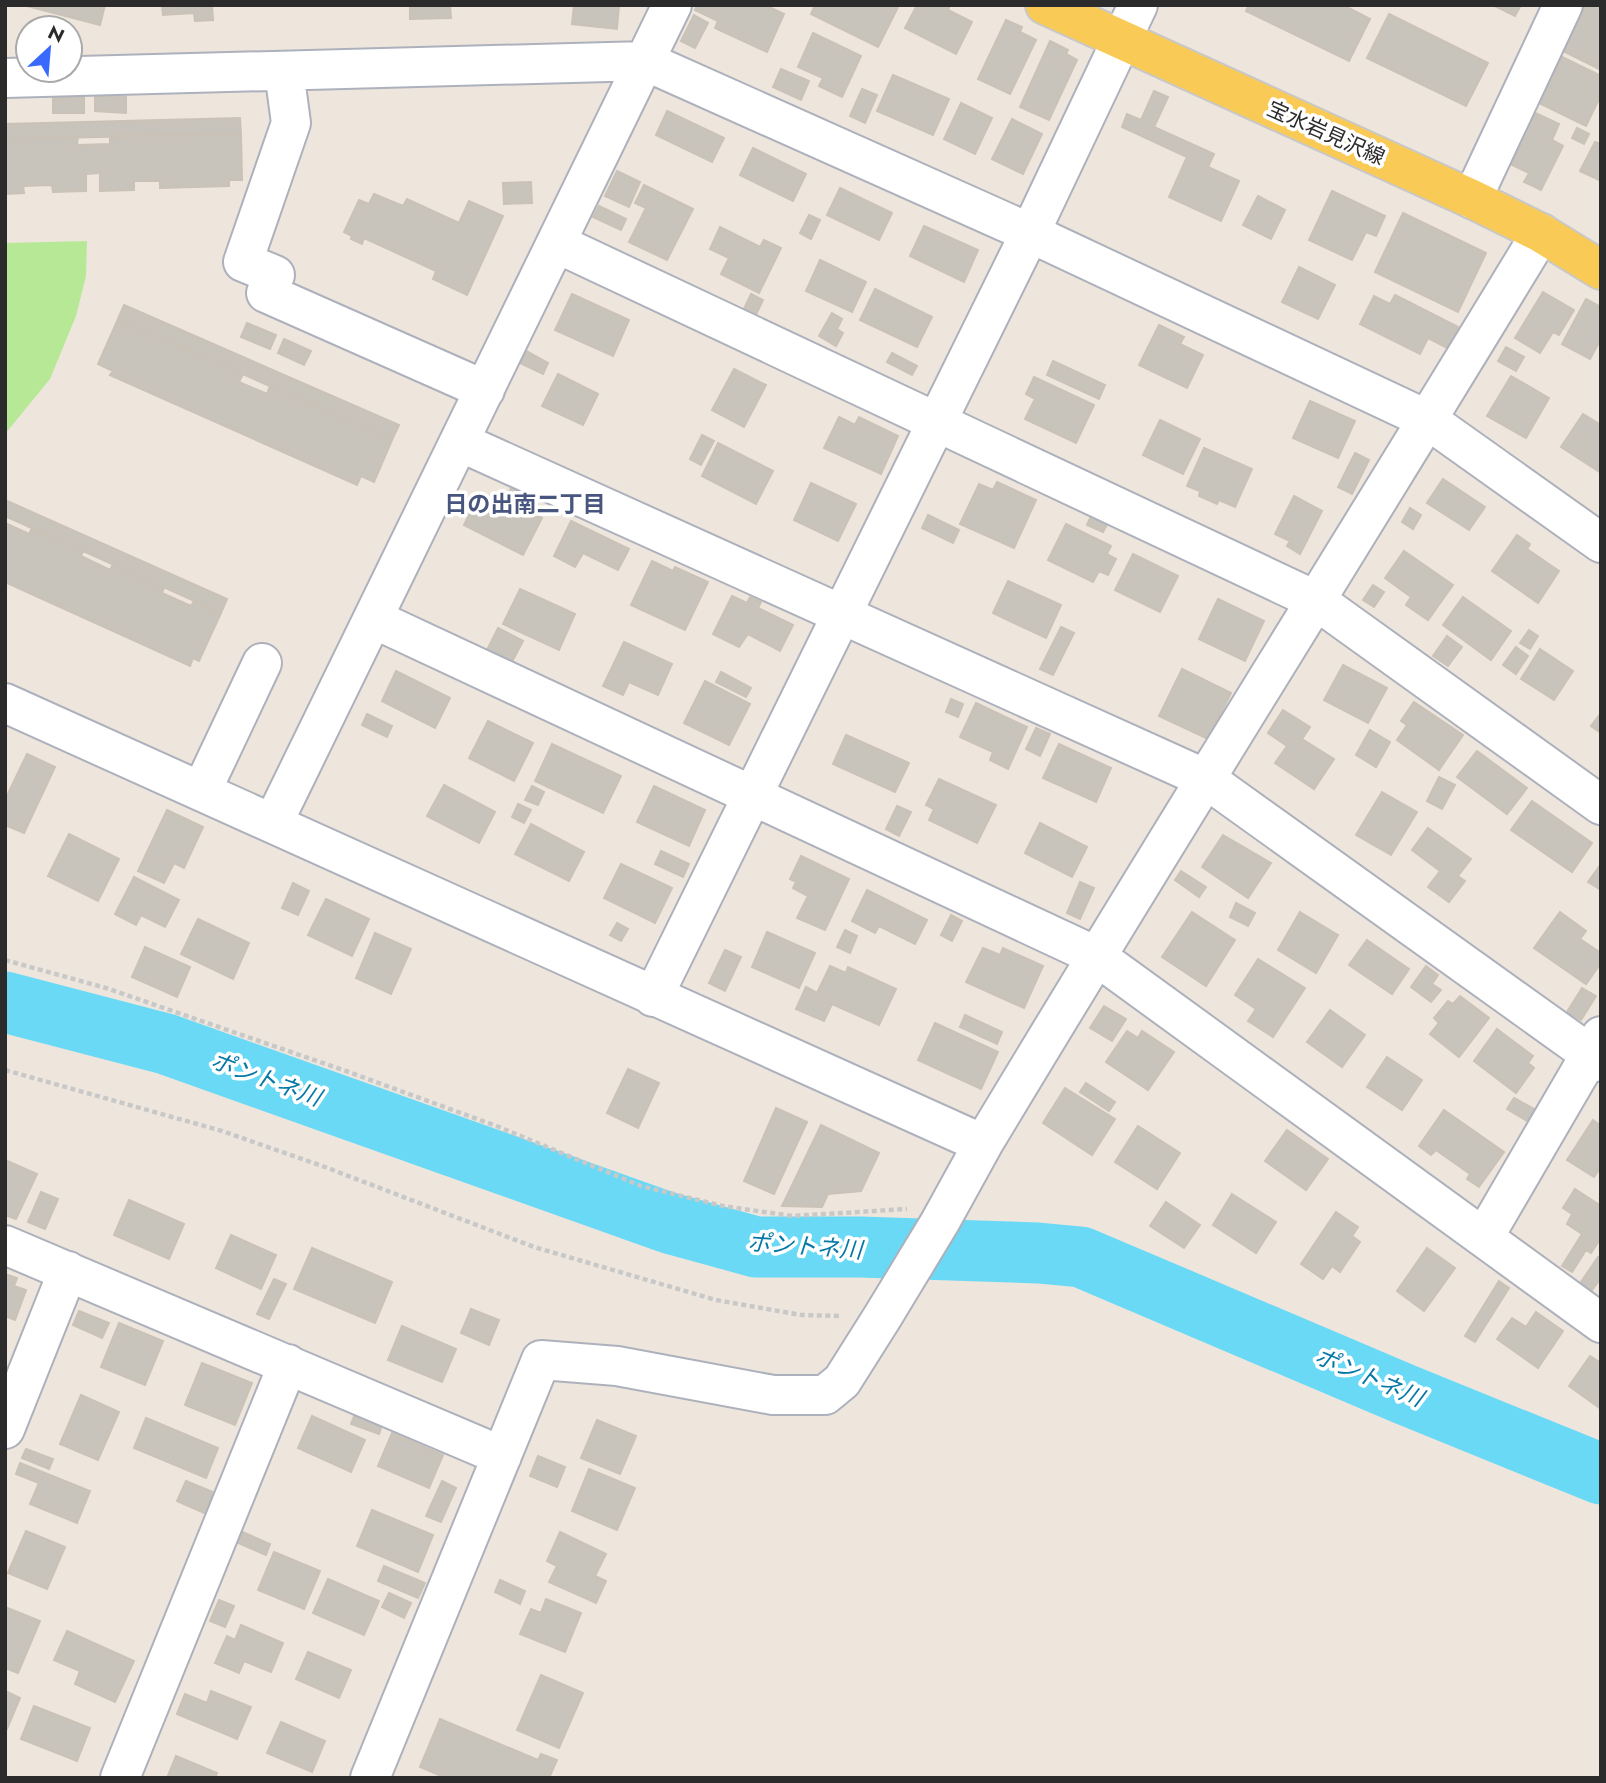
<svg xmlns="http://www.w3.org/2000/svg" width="1606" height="1783" viewBox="0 0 1606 1783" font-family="Jost,'Noto Sans JP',sans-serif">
  <rect width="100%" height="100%" fill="#eee6dd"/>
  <path fill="#b7e896" d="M87 241 86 276 76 316 50 379 5 434V243Z"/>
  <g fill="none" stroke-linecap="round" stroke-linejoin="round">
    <path stroke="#69d9f6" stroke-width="61" d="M5 1002 166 1044 669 1223 756 1247H860L1038 1253 1081 1257 1404 1394 1601 1474"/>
  </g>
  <path fill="#c9c4bb" stroke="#cac2b6" stroke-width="2" d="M23 5H105L100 25Z
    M162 5H212L213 20 195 21 194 13 163 15Z
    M410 5H450L451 18 410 19Z
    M574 5H619L617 29 572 24Z
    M697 5H765L784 14 767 52 715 28 718 21 695 10Z
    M815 5H899L878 47 811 14Z
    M917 5H950L948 10 972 22 956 54 905 28Z
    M1249 5H1343L1370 19 1349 61 1246 11Z
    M1493 5H1521L1515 16Z
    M1585 5H1601V70L1563 51Z
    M1389 14 1488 63 1466 106 1367 58Z
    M694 15 708 23 695 48 681 41Z
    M1006 20 1022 27 1020 32 1036 40 1010 94 978 79Z
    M813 33 861 56 842 97 819 86 823 78 798 67Z
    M1050 41 1068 50 1066 54 1077 60 1049 120 1020 107Z
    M1562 57 1601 76V95L1586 126 1539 103Z
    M781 69 809 81 801 100 773 87Z
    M893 75 949 99 933 135 877 111Z
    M862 89 877 95 865 123 850 116Z
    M1154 91 1168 97 1154 127 1214 154 1208 167 1239 181 1221 221 1169 197 1187 157 1122 127 1127 114 1141 120Z
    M95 96 126 97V113L95 111Z
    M53 97H84V113H53Z
    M961 103 992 118 975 154 944 139Z
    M1529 110 1559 124 1552 140 1563 146 1541 190 1524 182 1529 173 1504 161Z
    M667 111 724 138 712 162 656 135Z
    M240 118 241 134 5 139V124Z
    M1012 119 1042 134 1023 174 992 159Z
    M1577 128 1589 134 1584 144 1572 138Z
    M241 134 242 180H229V186L160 188V181H134V190L100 191V173L86 174V191L53 192 52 185 23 186 24 193 5 194V139L78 137 77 145 110 144V136Z
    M1595 142 1601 144V181L1580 171Z
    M753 148 806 174 793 201 740 175Z
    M617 171 640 182 629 207 605 196Z
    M531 182 532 203 504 204 503 183Z
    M644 185 693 209 667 260 629 242 646 208 635 203Z
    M840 188 892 213 879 240 827 215Z
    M1332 191 1385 216 1376 236 1366 232 1352 260 1309 240Z
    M374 194 403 206 407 199 459 223 469 201 503 216 467 295 433 279 436 271 364 238 362 244 351 239 352 236 344 232 359 200 369 204Z
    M1258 196 1285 210 1271 239 1243 225Z
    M599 206 626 219 621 230 593 217Z
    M1403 213 1486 253 1458 312 1375 272Z
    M809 215 820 220 811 239 800 233Z
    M924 226 978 250 964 282 910 256Z
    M720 227 760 247 764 240 781 248 759 293 721 274 729 258 710 249Z
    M820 260 866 282 852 312 806 291Z
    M1299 267 1335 285 1318 319 1282 302Z
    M875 289 932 317 917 347 860 320Z
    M1543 292 1574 310 1559 335 1553 332 1540 353 1515 338Z
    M572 294 629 320 613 356 555 330Z
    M751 294 763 300 754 319 742 313Z
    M1395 295 1458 327 1447 348 1428 338 1420 354 1360 324 1374 296 1390 304Z
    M1586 299 1601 307V339L1590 359 1562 344Z
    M124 305 399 425 392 440 118 319Z
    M832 313 842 319 837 329 843 333 836 346 819 336Z
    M118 319 243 374 239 382 267 394 270 386 392 440 374 482 361 476 357 485 110 375 113 371 98 364Z
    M247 323 276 335 270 349 241 337Z
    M1159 325 1184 337 1180 344 1203 355 1187 388 1139 365Z
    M284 339 311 351 304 365 278 353Z
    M1506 347 1524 357 1516 371 1498 361Z
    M526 351 548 363 543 374 520 363Z
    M892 353 917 366 912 375 887 362Z
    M1053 361 1105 385 1099 399 1047 375Z
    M734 369 766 385 744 427 712 410Z
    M558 374 598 394 583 425 542 406Z
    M1511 376 1549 398 1526 438 1487 416Z
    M1034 377 1094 405 1076 443 1025 419 1035 399 1026 394Z
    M1310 401 1355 421 1338 458 1293 438Z
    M1583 414 1601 425V473L1561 447Z
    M839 417 855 425 859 417 898 436 881 474 824 448Z
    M1160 420 1200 439 1183 474 1143 455Z
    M702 435 714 441 701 465 690 459Z
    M718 443 773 471 756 504 702 476Z
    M1204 448 1252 469 1235 507 1219 500 1217 504 1199 496 1200 491 1187 486Z
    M1355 453 1369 460 1352 494 1338 487Z
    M1443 479 1485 507 1469 530 1427 503Z
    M514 481 539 492 534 504 509 493Z
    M997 482 1036 500 1014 548 960 524 979 484 993 490Z
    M811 483 856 504 838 541 794 520Z
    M1294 496 1322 511 1300 554 1287 546 1290 541 1275 534Z
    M500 497 542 518 523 555 464 525 474 504 483 508 487 501 496 505Z
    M5 500 227 599 221 613 5 516Z
    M1410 508 1421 515 1413 529 1402 522Z
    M928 515 959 530 953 543 922 528Z
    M1091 516 1108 523 1103 532 1087 525Z
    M571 521 629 549 618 570 583 553 575 567 554 556Z
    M5 523 29 534 32 528 83 551 81 556 110 570 113 564 164 588 162 593 191 606 194 601 221 613 199 661 193 658 190 666 5 582Z
    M1066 524 1111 546 1107 554 1116 559 1108 575 1099 571 1093 582 1048 560Z
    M1517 535 1530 544 1527 549 1559 571 1538 603 1492 571Z
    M1404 551 1453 585 1428 620 1406 605 1411 597 1385 578Z
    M1133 554 1178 576 1160 612 1115 590Z
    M652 561 673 571 675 567 708 582 685 630 631 605Z
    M1008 581 1061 605 1046 638 993 613Z
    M1373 585 1384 592 1374 607 1363 600Z
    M520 589 575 614 559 650 503 624Z
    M732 596 747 603 750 597 761 602 758 608 793 625 780 651 748 634 739 647 713 634Z
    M1463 597 1511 631 1491 660 1443 625Z
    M1218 599 1264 621 1245 661 1199 639Z
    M1061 627 1074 633 1053 675 1040 669Z
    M498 628 523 641 512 662 487 650Z
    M1529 630 1538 636 1530 649 1520 643Z
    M1447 636 1462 647 1448 666 1433 656Z
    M624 642 672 664 658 695 629 682 623 695 603 686Z
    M1516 647 1528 656 1516 674 1503 665Z
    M1540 649 1573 671 1554 700 1521 679Z
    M1343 665 1387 688 1368 723 1324 700Z
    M1182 669 1231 693 1208 739 1159 716Z
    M396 671 450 698 435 728 382 701Z
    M721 672 751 688 746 697 716 682Z
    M705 681 750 704 729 745 684 723Z
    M951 699 963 704 958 717 946 712Z
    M1414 702 1463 735 1439 770 1397 740 1407 725 1401 721Z
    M976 703 1027 727 1008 769 990 760 993 752 960 737Z
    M1283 710 1310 727 1302 739 1334 759 1314 789 1275 763 1287 746 1268 733Z
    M1601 713V733L1591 726Z
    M367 714 392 726 387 737 362 725Z
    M488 721 533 743 514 781 469 758Z
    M1036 728 1050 734 1040 756 1026 749Z
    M1370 730 1390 742 1376 767 1356 755Z
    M846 735 909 763 895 792 833 764Z
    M552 744 621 776 603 813 535 781Z
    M1059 744 1111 768 1096 802 1043 778Z
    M1477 751 1527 788 1507 814 1457 777Z
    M27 754 55 767 24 833 5 825V800Z
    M1439 777 1455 785 1442 809 1427 801Z
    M939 779 996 805 977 843 929 820 934 809 926 805Z
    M444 785 495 812 479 843 427 816Z
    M532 786 544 792 538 805 525 800Z
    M654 786 705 810 689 846 637 822Z
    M1382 792 1417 812 1391 855 1356 835Z
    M1532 801 1592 843 1572 872 1511 830Z
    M518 804 531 810 524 823 512 817Z
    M897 806 911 812 899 836 886 829Z
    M167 810 203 827 184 868 174 863 164 883 138 871Z
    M1040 823 1087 847 1072 877 1025 853Z
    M531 824 584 852 569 881 515 854Z
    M1428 828 1471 859 1458 876 1465 881 1449 902 1428 887 1440 871 1412 850Z
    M69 834 119 859 98 901 48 876Z
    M1223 835 1271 863 1248 898 1202 867Z
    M661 851 689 864 683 877 655 864Z
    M801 856 849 879 825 930 797 918 808 896 793 888 796 882 790 879Z
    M621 864 672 888 655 923 604 898Z
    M1601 864V890L1588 882Z
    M1181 871 1206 887 1199 897 1175 880Z
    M134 877 179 900 165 927 141 915 136 925 115 914Z
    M1080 882 1094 888 1080 919 1067 913Z
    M293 883 309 891 298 915 282 908Z
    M867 890 927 920 915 944 879 926 875 933 852 921Z
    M326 899 369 919 352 956 308 935Z
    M1236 903 1255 913 1248 926 1230 917Z
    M1192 912 1235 940 1206 986 1162 957Z
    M1300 912 1338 935 1316 973 1278 950Z
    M1560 912 1586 931 1580 939 1601 953V963L1586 984 1534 948Z
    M951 915 962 921 952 941 941 935Z
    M198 919 249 943 233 979 181 954Z
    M617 923 628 929 621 941 610 935Z
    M845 930 857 936 850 953 837 947Z
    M767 932 815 953 799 988 752 967Z
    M375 933 411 949 391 994 356 978Z
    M1367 940 1409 969 1392 994 1349 965Z
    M145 947 190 967 177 997 132 977Z
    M983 948 1000 955 1003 948 1043 966 1024 1008 966 982Z
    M725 950 741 957 725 991 709 983Z
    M1258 959 1305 988 1273 1037 1248 1021 1256 1009 1235 995Z
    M830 966 846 973 848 967 896 989 879 1025 832 1004 824 1021 796 1009 806 987 817 993Z
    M1426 966 1438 975 1432 984 1441 990 1431 1002 1411 987Z
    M1582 988 1596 996 1581 1020 1567 1012Z
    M1460 996 1489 1018 1459 1057 1430 1034 1439 1023 1434 1018 1448 1001 1453 1004Z
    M1104 1006 1126 1019 1112 1041 1090 1028Z
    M1330 1010 1365 1035 1342 1067 1307 1042Z
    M965 1015 1002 1032 997 1044 960 1027Z
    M935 1023 998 1052 981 1089 918 1060Z
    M1497 1029 1533 1056 1528 1063 1534 1068 1516 1093 1474 1061Z
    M1127 1031 1138 1038 1142 1031 1174 1052 1148 1090 1106 1062Z
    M1387 1057 1422 1080 1402 1110 1367 1087Z
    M628 1069 659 1083 638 1128 607 1113Z
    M1086 1083 1115 1102 1109 1111 1080 1092Z
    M1065 1088 1115 1119 1092 1155 1043 1123Z
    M1514 1098 1534 1109 1527 1121 1507 1109Z
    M776 1108 807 1122 774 1194 744 1181Z
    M1444 1110 1504 1152 1479 1187 1467 1179 1470 1174 1436 1150 1431 1155 1419 1146Z
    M1593 1120 1601 1126V1167L1594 1177 1567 1160Z
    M821 1125 879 1153 861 1191 828 1194 822 1207 782 1206Z
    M1138 1126 1180 1153 1157 1189 1115 1162Z
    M1287 1130 1328 1159 1306 1190 1265 1161Z
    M5 1160 37 1174 16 1219 5 1215Z
    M1575 1189 1601 1206V1238L1591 1253 1586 1250 1572 1272 1562 1266 1582 1234 1567 1224 1572 1214 1563 1208Z
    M41 1192 58 1199 45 1229 28 1222Z
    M1232 1194 1276 1222 1256 1253 1213 1225Z
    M129 1200 184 1224 169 1259 114 1235Z
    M1166 1202 1200 1225 1184 1248 1150 1226Z
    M1336 1212 1358 1227 1352 1236 1360 1242 1340 1272 1332 1266 1323 1279 1301 1264Z
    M231 1235 276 1255 261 1289 216 1268Z
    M312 1248 392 1282 375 1323 294 1289Z
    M1427 1248 1455 1268 1424 1311 1397 1291Z
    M1598 1257 1601 1259V1278L1592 1290 1581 1282Z
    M5 1274 17 1278 14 1286 26 1290 15 1320 5 1316Z
    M274 1279 286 1284 269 1319 257 1314Z
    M1499 1281 1509 1288 1475 1342 1465 1336Z
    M471 1309 499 1320 489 1345 461 1333Z
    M79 1311 109 1323 102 1338 73 1325Z
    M1536 1312 1563 1331 1538 1368 1497 1339 1512 1318 1526 1327Z
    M119 1323 163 1341 145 1385 101 1367Z
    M402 1326 456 1349 442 1382 388 1360Z
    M1590 1356 1601 1363V1409L1569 1386Z
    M202 1363 252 1383 235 1425 185 1405Z
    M81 1395 119 1412 98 1460 60 1444Z
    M355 1414 382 1425 379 1434 351 1424Z
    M312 1416 365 1440 351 1472 298 1448Z
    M146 1418 218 1448 206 1478 134 1448Z
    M597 1420 636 1436 620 1474 581 1458Z
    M392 1433 443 1455 429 1488 378 1466Z
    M26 1449 53 1459 49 1469 22 1458Z
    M538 1456 565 1467 557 1487 530 1476Z
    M20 1463 90 1491 77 1523 30 1504 39 1483 16 1474Z
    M589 1469 635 1488 617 1530 572 1511Z
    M186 1481 213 1492 204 1513 177 1501Z
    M442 1481 456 1488 441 1522 426 1516Z
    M372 1510 433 1535 418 1572 357 1546Z
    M26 1531 65 1547 47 1589 8 1573Z
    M240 1531 270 1544 266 1555 236 1542Z
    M560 1532 606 1554 595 1576 606 1581 596 1603 549 1582 557 1566 547 1561Z
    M274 1552 320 1571 304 1609 258 1590Z
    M384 1566 425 1583 418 1598 378 1581Z
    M328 1579 379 1601 364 1635 313 1613Z
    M500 1580 525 1591 520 1604 495 1592Z
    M389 1593 411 1603 404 1618 382 1607Z
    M546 1599 581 1613 565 1652 520 1634 531 1609 541 1613Z
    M219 1600 234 1606 225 1627 210 1621Z
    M5 1607 40 1621 18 1673 5 1668Z
    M241 1625 283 1643 271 1672 244 1661 239 1673 215 1663 227 1636 235 1640Z
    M67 1631 134 1661 115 1702 75 1684 80 1671 54 1660Z
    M308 1652 351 1670 339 1698 296 1679Z
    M541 1675 583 1693 559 1748 517 1730Z
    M5 1691 20 1698 7 1729 5 1728Z
    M211 1691 251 1707 237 1739 177 1714 185 1694 207 1703Z
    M34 1706 90 1728 77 1761 21 1739Z
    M440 1719 538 1760 541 1754 557 1760 549 1778H446L420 1767Z
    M281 1722 325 1741 312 1772 267 1753Z
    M176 1756 217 1773 215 1778H167Z"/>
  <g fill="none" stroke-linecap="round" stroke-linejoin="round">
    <defs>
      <path id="minor" d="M284 71 291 123 243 262 275 275 266 293 485 390
        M5 78 645 61 1030 233 1428 420 1601 543
        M1472 199 1563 5
        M556 243 1317 601 1601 805
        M460 442 1206 779 1601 1062
        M374 619 1096 956 1601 1323
        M5 703 983 1144C1166 839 1357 537 1541 233
        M202 790 262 663
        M273 823 672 5
        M653 997 1030 233 1138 5
        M1484 1237 1601 1036
        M5 1245 502 1456
        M5 1429 68 1271
        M120 1778 288 1364
        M370 1778 541 1360 617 1366 773 1395H825L842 1381 883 1316 940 1222 983 1144"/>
      <path id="major" d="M1045 5 1472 199 1541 233 1601 270"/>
    </defs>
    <use href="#minor" stroke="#adb1bc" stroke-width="42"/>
    <use href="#major" stroke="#c8c8c8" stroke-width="42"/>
    <path stroke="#c8c8c8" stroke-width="4.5" stroke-dasharray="5 3.5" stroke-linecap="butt" d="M5 960 106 988 346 1071 499 1127 641 1186 723 1206 792 1216 907 1209
      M5 1070 222 1131 325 1167 534 1247 716 1300 801 1315 840 1316"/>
    <use href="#minor" stroke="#fff" stroke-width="38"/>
    <use href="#major" stroke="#faca56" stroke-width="38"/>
  </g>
  <g text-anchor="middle" stroke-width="7" stroke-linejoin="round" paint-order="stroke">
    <g font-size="21" fill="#2b2b2b" stroke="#fff">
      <text transform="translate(1326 133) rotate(24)" y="7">宝水岩見沢線</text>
    </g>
    <g font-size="23" font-weight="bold" fill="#48557f" stroke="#fff">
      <text x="525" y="512">日の出南二丁目</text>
    </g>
    <g font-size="23" font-style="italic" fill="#0578a6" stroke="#fff">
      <text transform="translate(266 1079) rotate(20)" y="8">ポントネ川</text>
      <text transform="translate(805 1246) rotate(4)" y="8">ポントネ川</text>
      <text transform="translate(1369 1377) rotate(23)" y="8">ポントネ川</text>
    </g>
  </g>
  <rect width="1606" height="1783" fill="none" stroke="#2b2b2b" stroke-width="14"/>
  <g transform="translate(49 49) rotate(26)"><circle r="33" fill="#ffffff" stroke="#aaaaaa" stroke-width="2"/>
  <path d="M0-5L12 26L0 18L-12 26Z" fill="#3969ff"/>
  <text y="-10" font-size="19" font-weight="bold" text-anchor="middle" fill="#2b2b2b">N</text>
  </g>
</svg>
